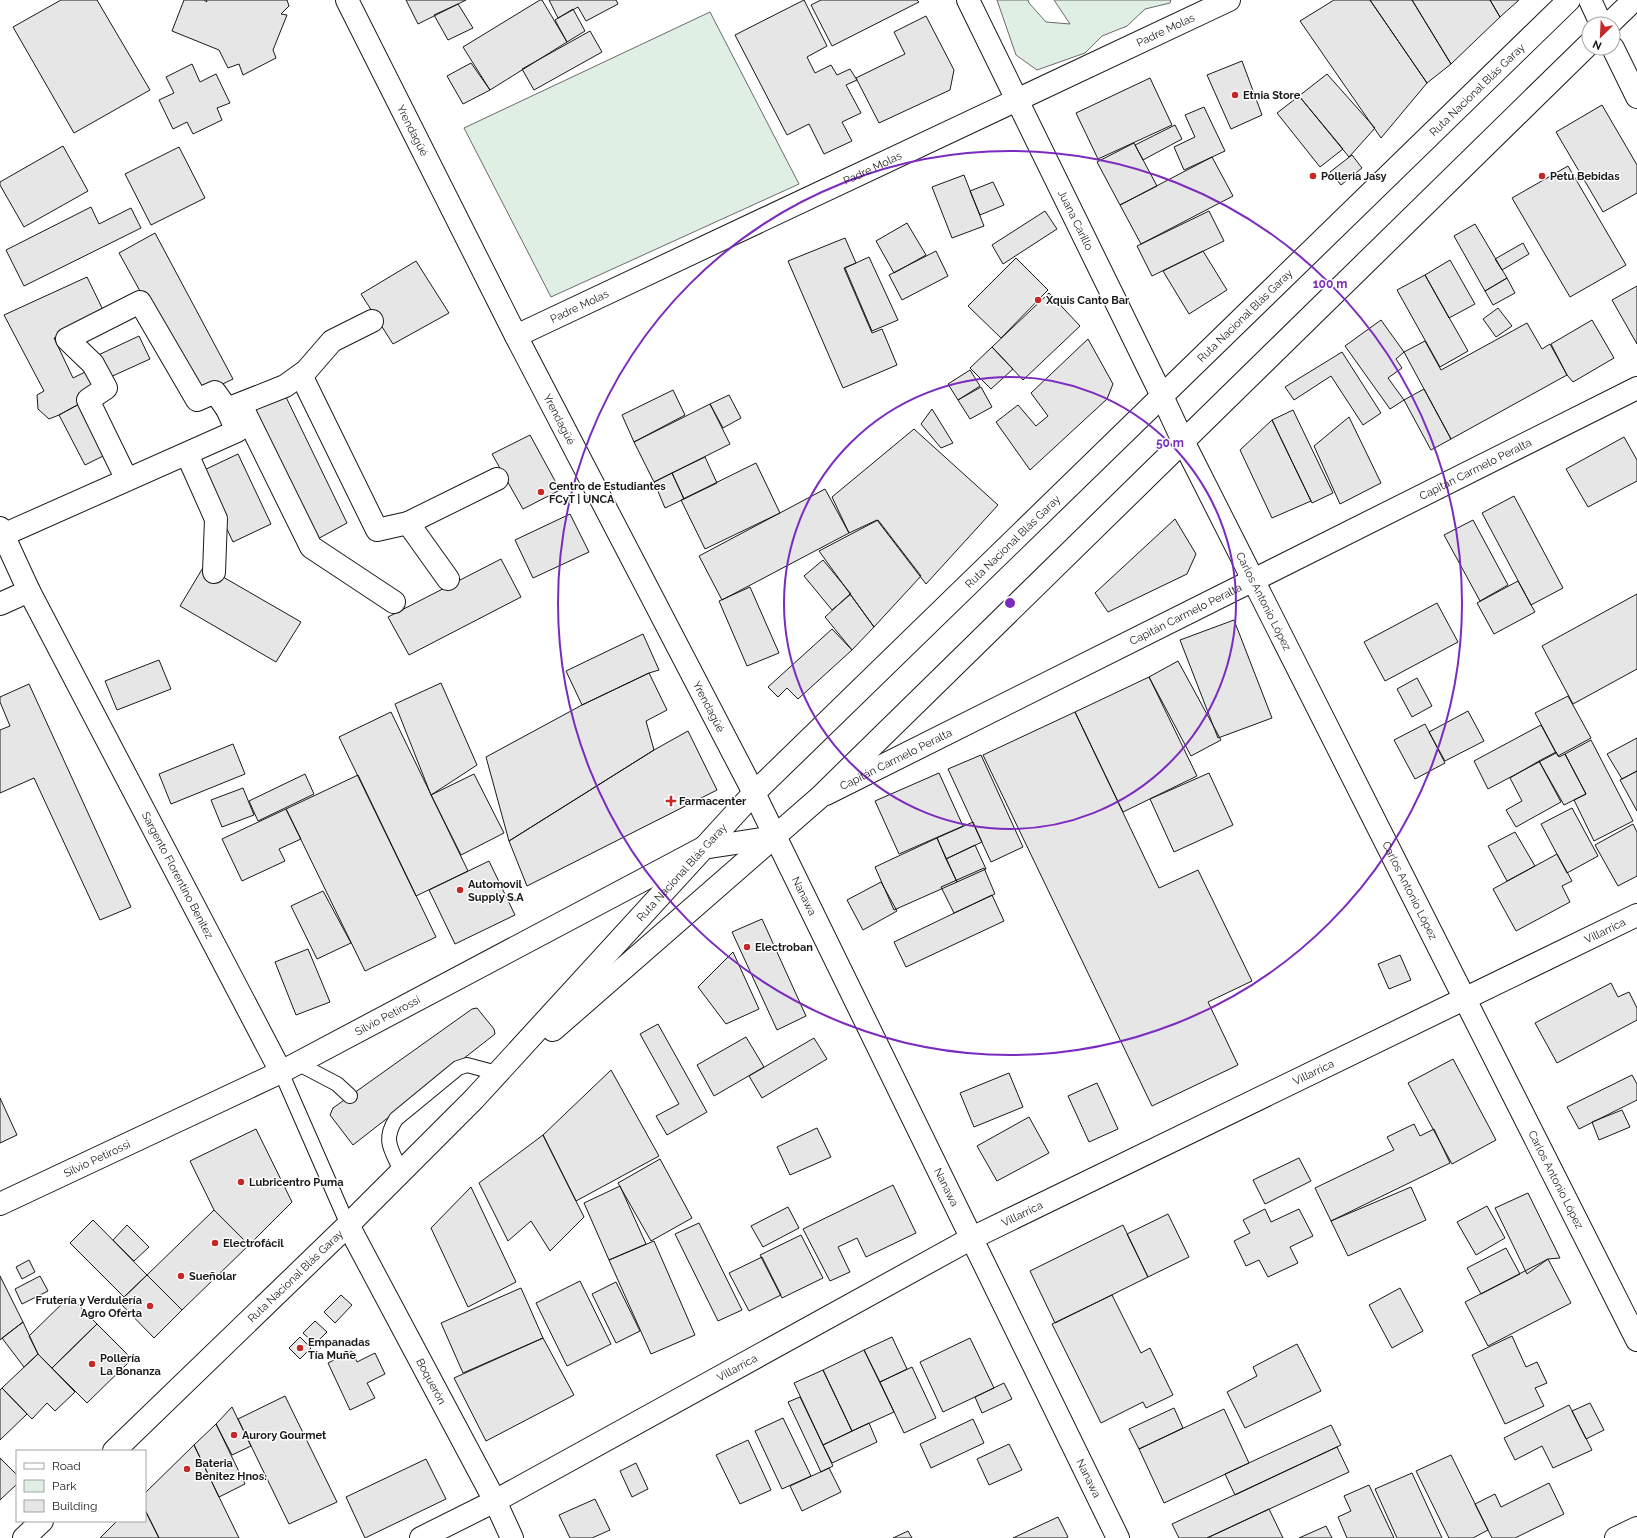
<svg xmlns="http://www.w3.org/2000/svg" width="1637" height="1538" viewBox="0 0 1637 1538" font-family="Raleway,sans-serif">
  <rect width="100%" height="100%" fill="#fff"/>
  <path fill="#e0efe3" stroke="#6a6a6a" d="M997 0H1028L1029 3 1046 22 1070 24 1054 0H1171L1170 3 1145 9 1127 26 1102 36 1085 53 1037 70 1016 55Z
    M710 12 799 184 551 297 464 128Z"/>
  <path fill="#e6e6e6" stroke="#1a1a1a" d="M61 0H97L150 90 74 133 13 27Z
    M184 0H204L207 2 206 0H287L289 6 281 14 287 15 273 50 276 58 243 75 239 64 228 68 219 50 172 31Z
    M406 0H466L418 24Z
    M540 0H542L567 42 490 90 463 47Z
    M549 0H616L618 4 586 21 578 7 558 18Z
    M804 0 827 46 807 57 815 73 831 65 837 75 850 69 857 80 846 85 861 113 842 122 852 141 824 154 809 124 787 135 735 35Z
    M821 0H917L919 2 832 46 811 5Z
    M1334 0H1370L1427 83 1381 138 1300 21Z
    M1370 0H1412L1451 64 1427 83Z
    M1412 0H1490L1500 17 1451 64Z
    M1490 0H1519L1500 17Z
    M458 4 473 28 448 40 434 15Z
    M573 9 585 31 567 42 555 20Z
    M926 16 954 70 950 90 879 123 856 78 905 54 894 32Z
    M590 31 602 52 534 90 522 69Z
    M1242 61 1262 115 1231 129 1207 75Z
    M471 63 490 90 463 104 447 76Z
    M192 64 200 82 216 74 230 103 217 108 222 120 193 134 187 122 173 129 159 100 174 93 166 77Z
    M1327 74 1375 128 1349 157 1299 96Z
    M1150 78 1172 125 1098 159 1076 113Z
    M1299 96 1343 149 1320 167 1277 113Z
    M1602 105 1637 165V193L1603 212 1556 132Z
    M1204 107 1225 151 1184 170 1174 147 1195 137 1185 115Z
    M1175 125 1182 139 1143 160 1135 145Z
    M1134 143 1157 186 1120 205 1097 162Z
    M63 146 88 191 24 227 0 185V182Z
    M179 147 205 198 151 225 125 174Z
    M1352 155 1362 168 1341 185 1330 172Z
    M1212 157 1233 196 1141 244 1120 205Z
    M1568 166 1626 265 1570 297 1512 198Z
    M964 175 984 226 952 238 932 187Z
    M993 182 1004 205 980 215 970 191Z
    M91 207 99 224 131 208 141 228 24 286 6 250Z
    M1045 211 1057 229 1003 264 992 245Z
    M1209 211 1224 241 1152 276 1137 246Z
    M907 223 926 255 894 273 876 241Z
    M1475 224 1507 278 1485 291 1454 236Z
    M155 233 233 379 198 396 119 253Z
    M845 238 856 263 844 268 872 333 882 329 897 365 843 388 788 261Z
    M1523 243 1529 254 1502 270 1495 259Z
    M936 251 948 276 902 300 889 275Z
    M1203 251 1227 290 1189 314 1163 271Z
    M869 257 898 320 872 331 845 268Z
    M1016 258 1048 290 1001 338 968 306Z
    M1450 260 1475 304 1449 318 1425 275Z
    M416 261 449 313 393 344 361 294Z
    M1425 275 1468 351 1440 367 1397 290Z
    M87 277 105 314 54 338 73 378 89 370 98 386 81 403 59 415 49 419 38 409 37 395 44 391 4 315Z
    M1507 278 1515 293 1493 305 1485 291Z
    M1637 286V344L1612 300Z
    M1049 293 1080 326 1023 380 992 347Z
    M1498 308 1512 326 1496 337 1483 319Z
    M1381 320 1404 352 1396 359 1402 368 1388 378 1404 400 1390 409 1345 346Z
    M1592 320 1614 358 1573 382 1567 375 1551 344Z
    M1527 323 1542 349 1550 344 1567 375 1451 439 1404 352 1425 341 1441 370Z
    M139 336 150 359 106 379 94 357Z
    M1088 339 1113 384 1107 399 1030 470 996 422 1018 405 1036 426 1048 416 1031 393Z
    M992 347 1013 369 991 389 970 368Z
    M1342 352 1381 413 1363 425 1331 376 1294 400 1285 387Z
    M970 370 980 386 958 400 948 384Z
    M981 387 992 407 970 419 958 400Z
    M1424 389 1451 439 1431 450 1404 400Z
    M673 390 685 415 634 442 622 415Z
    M285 395 347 523 312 542 247 411Z
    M729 395 741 418 723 428 710 404Z
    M81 403 109 453 85 465 59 415Z
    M710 404 730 444 654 482 634 442Z
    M932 409 953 443 941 448 921 424Z
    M1293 410 1333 493 1312 503 1272 420Z
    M1349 417 1381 483 1340 504 1314 446Z
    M1272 420 1311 501 1272 518 1240 450Z
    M914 429 998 505 926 584 877 520 849 533 832 497Z
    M530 435 560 490 523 509 492 454Z
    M1624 437 1637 460V481L1588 507 1566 469Z
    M238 454 271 524 233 542 200 472Z
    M705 457 717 483 684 499 672 473Z
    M756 463 780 513 705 549 681 500Z
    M672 473 684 499 665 508 654 482Z
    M825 489 849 533 722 600 699 556Z
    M1514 496 1563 588 1531 605 1482 513Z
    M570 514 589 552 533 578 515 540Z
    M1175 519 1196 554 1187 574 1108 612 1095 593Z
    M878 520 921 576 874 627 819 551Z
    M1473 520 1508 585 1480 601 1444 535Z
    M501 559 521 597 409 655 388 617Z
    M823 560 851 594 832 610 804 576Z
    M204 566 301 622 276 662 180 606Z
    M1518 581 1535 612 1494 634 1477 603Z
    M750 587 779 653 747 666 719 601Z
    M850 594 874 627 852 650 825 617Z
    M1637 594V669L1573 704 1542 646Z
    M1437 603 1458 642 1385 681 1364 642Z
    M1234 620 1272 718 1218 738 1180 640Z
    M832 629 852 650 798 699 787 688 778 697 768 687Z
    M643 634 659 670 649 673 582 705 566 671Z
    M159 660 171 689 117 710 105 681Z
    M1178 661 1221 740 1191 756 1149 677Z
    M649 673 667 710 646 721 654 750 509 841 486 757 582 705Z
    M1149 677 1197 776 1123 812 1075 712Z
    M1417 678 1432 706 1412 717 1397 689Z
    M441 683 477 765 431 795 395 704Z
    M29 684 131 907 100 920 34 778 0 793V730L10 726 0 702V697Z
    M1568 696 1591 738 1558 756 1535 713Z
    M1468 711 1484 741 1445 761 1429 732Z
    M391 712 468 871 416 896 339 737Z
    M1075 712 1159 888 1198 870 1252 981 1208 1002 1238 1065 1152 1106 983 755Z
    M1425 724 1445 763 1415 779 1394 740Z
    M1541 725 1556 753 1488 789 1474 761Z
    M688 731 717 790 527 886 509 841 654 750Z
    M1637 738V771L1622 779 1607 754Z
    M1591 740 1633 821 1594 841 1574 800 1586 794 1565 754Z
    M233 744 245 774 171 804 159 774Z
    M1556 752 1559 757 1565 754 1586 794 1564 805 1539 761Z
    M981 755 1023 847 991 862 948 769Z
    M1539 761 1561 802 1516 827 1506 810 1522 801 1510 778Z
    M1637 771V811L1620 780Z
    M939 773 963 826 899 854 875 801Z
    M1209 773 1233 825 1174 852 1150 799Z
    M305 774 314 794 258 821 249 801Z
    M474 774 504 833 461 855 431 795Z
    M358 775 436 937 365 971 286 809Z
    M243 788 254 815 222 827 211 800Z
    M1572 808 1598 856 1567 873 1541 824Z
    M286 809 301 839 279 849 285 861 242 881 222 839Z
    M973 822 982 842 946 859 937 838Z
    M1633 824 1637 832V876L1618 886 1595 845Z
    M1515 832 1535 866 1507 881 1488 846Z
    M937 838 957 882 894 910 875 867Z
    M975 845 986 869 957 882 946 859Z
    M1557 854 1572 881 1562 886 1570 902 1516 931 1493 889Z
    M489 861 515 915 455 944 429 890Z
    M984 868 995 894 954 913 941 887Z
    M881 882 897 911 863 930 847 900Z
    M323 891 351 943 317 959 291 906Z
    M992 895 1004 921 906 967 894 942Z
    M762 919 806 1016 777 1030 732 932Z
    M308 949 330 1002 296 1015 275 962Z
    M733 952 759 1009 726 1024 698 987Z
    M1400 955 1411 980 1389 989 1378 964Z
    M1611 983 1618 997 1629 992 1637 1008V1020L1557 1063 1535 1023Z
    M477 1008 494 1029 495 1034 353 1145 330 1115 333 1108 472 1009Z
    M658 1024 707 1112 667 1135 656 1116 679 1104 640 1034Z
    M746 1037 764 1067 714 1096 697 1065Z
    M814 1038 827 1059 762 1098 749 1076Z
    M1453 1059 1496 1140 1452 1164 1408 1083Z
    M611 1070 659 1156 576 1201 543 1135Z
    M1009 1073 1023 1107 974 1127 960 1093Z
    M1632 1075 1637 1084V1100L1579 1129 1567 1107Z
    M1097 1083 1118 1129 1089 1142 1068 1096Z
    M0 1098 17 1135 0 1143Z
    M1622 1110 1630 1127 1599 1140 1592 1122Z
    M1029 1117 1049 1153 997 1181 977 1146Z
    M1414 1124 1420 1136 1434 1129 1450 1163 1331 1221 1315 1188 1394 1150 1387 1137Z
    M817 1128 831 1157 790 1175 777 1147Z
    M256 1129 292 1202 249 1245 214 1210 190 1161Z
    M543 1135 584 1217 550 1251 531 1221 508 1241 479 1183Z
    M1299 1158 1311 1181 1265 1204 1253 1180Z
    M660 1159 692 1218 651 1241 618 1183Z
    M893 1185 916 1233 866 1257 857 1238 838 1247 850 1272 830 1281 803 1229Z
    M620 1186 646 1244 609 1260 584 1203Z
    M471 1187 516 1282 468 1307 431 1228Z
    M1411 1187 1426 1220 1348 1256 1331 1221Z
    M1528 1193 1560 1258 1548 1259 1527 1274 1495 1208Z
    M1487 1206 1505 1238 1476 1255 1457 1222Z
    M788 1207 799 1228 763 1247 751 1226Z
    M1265 1209 1271 1222 1299 1209 1313 1236 1290 1247 1298 1263 1268 1277 1259 1260 1246 1266 1234 1241 1250 1233 1243 1220Z
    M214 1210 249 1245 182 1310 147 1275Z
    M1168 1214 1189 1257 1148 1277 1127 1234Z
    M93 1220 147 1275 124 1297 70 1243Z
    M699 1223 742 1310 718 1321 675 1234Z
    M127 1225 149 1247 134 1261 113 1240Z
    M1123 1225 1148 1277 1055 1323 1030 1271Z
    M801 1235 823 1278 782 1298 760 1255Z
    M654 1241 695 1335 651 1354 609 1260Z
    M1506 1248 1520 1274 1481 1294 1467 1268Z
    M762 1257 781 1295 749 1311 729 1273Z
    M1548 1259 1571 1303 1488 1346 1465 1302Z
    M29 1260 35 1272 22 1279 16 1267Z
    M147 1275 182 1310 154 1338 119 1302Z
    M0 1276 23 1322 0 1340Z
    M40 1276 48 1291 22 1304 15 1289Z
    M580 1281 611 1344 567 1366 536 1303Z
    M616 1282 640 1331 616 1343 592 1294Z
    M521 1288 543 1338 463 1373 441 1323Z
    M1400 1288 1423 1331 1392 1348 1369 1305Z
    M341 1295 352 1305 335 1323 324 1312Z
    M1112 1295 1141 1353 1150 1348 1173 1395 1146 1408 1143 1402 1101 1423 1052 1324Z
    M70 1296 97 1324 52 1368 38 1354 29 1336Z
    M315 1321 327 1332 315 1344 303 1333Z
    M23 1322 38 1354 24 1367 2 1338Z
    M97 1324 132 1359 87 1403 52 1368Z
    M1512 1336 1526 1367 1537 1362 1547 1383 1535 1388 1544 1406 1505 1424 1472 1355Z
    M300 1337 311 1348 300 1359 289 1348Z
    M892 1337 907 1369 880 1382 864 1350Z
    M543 1338 574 1395 486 1441 454 1378Z
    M970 1338 994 1388 943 1412 920 1362Z
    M1297 1344 1321 1391 1245 1428 1227 1392 1257 1376 1253 1367Z
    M864 1350 894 1412 852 1431 823 1370Z
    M352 1351 357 1362 375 1353 385 1374 367 1383 375 1398 350 1410 328 1363Z
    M38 1354 75 1392 55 1411 47 1403 32 1419 2 1388Z
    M912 1367 936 1418 904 1433 880 1382Z
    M823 1370 852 1431 823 1445 794 1383Z
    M1004 1383 1012 1399 982 1413 975 1397Z
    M2 1388 27 1414 0 1440V1390Z
    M285 1396 337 1502 289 1524 238 1419Z
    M800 1397 833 1466 821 1472 788 1402Z
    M1590 1403 1604 1430 1586 1439 1572 1411Z
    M1569 1405 1592 1450 1553 1468 1542 1446 1515 1460 1504 1438Z
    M232 1407 251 1446 232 1455 216 1424Z
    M1174 1408 1183 1428 1139 1449 1129 1429Z
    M1224 1409 1249 1463 1164 1503 1139 1449Z
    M783 1418 811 1476 782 1489 755 1431Z
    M973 1419 984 1443 931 1468 920 1444Z
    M869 1423 877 1442 832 1463 823 1445Z
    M216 1424 245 1484 219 1497 194 1445Z
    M1331 1425 1341 1445 1235 1495 1225 1474Z
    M748 1440 771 1490 740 1504 716 1455Z
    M1009 1444 1022 1470 989 1485 977 1459Z
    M194 1445 219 1497 239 1538H159L145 1510V1493Z
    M1337 1447 1349 1472 1207 1538H1179L1172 1524Z
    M1451 1455 1488 1530 1473 1538H1449L1416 1471Z
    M0 1458 17 1475V1484L0 1500Z
    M426 1459 446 1499 365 1538 346 1497Z
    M636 1463 648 1489 632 1497 620 1471Z
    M829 1468 841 1492 802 1511 790 1486Z
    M1412 1473 1442 1538H1397L1375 1489Z
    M1549 1483 1564 1514 1515 1538H1492L1475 1504 1495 1494 1501 1507Z
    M1369 1485 1394 1538H1347L1338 1517 1351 1511 1344 1496Z
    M595 1499 610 1530 592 1538H570L559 1515Z
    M1269 1509 1283 1538H1207Z
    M145 1510 159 1538H100L117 1521H145Z
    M1058 1517 1068 1537 1066 1538H1013Z
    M1326 1526 1332 1538H1299Z
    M908 1531 912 1538H893Z"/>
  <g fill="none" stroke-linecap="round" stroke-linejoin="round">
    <defs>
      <path id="lane" d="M297 1063 337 1084 350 1096
        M281 1072 348 1225
        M401 1171C392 1150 382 1141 396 1119L458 1068 467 1065 497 1073"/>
      <g id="street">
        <path id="s1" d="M347 0 516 336 754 793 1118 1538"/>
        <path id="s2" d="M968 0 1162 396 1183 441 1637 1340"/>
        <path d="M1590 0 1601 24"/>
        <path d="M1613 48 1637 97"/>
        <path id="s3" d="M516 336 1229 0"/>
        <path d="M301 375 377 530 408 523 497 479"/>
        <path d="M241 405 311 547 394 602"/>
        <path d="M227 409 285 386 306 371 332 341 372 321"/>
        <path d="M187 454 216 519 214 572"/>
        <path d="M408 523 448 579"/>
        <path id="s4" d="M0 528 29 591 281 1072"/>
        <path d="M3 535 237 431 227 409 215 392 197 400 140 302 67 339 93 364 106 388 88 400 127 480"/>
        <path d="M0 604 29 591"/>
        <path id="s5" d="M826 794 1637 388"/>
        <path id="s6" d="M0 1204 281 1072 703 848 775 837"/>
        <path id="s7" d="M348 1225 495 1501 512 1538"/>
        <path id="s8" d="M421 1538 495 1501 972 1238 1637 915"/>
        <path d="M1616 1538 1637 1528"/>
      </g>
      <g id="highway">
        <path d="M1609 24 1634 0"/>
        <path d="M553 1030 820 797 1589 44"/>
        <path id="s9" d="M114 1451 348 1225 474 1099 754 793 1569 0"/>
        <path d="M24 1538 42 1521"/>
      </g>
    </defs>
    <use href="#lane" stroke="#1a1a1a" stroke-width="16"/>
    <use href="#street" stroke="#1a1a1a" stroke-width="24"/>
    <use href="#highway" stroke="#1a1a1a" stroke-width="24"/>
    <use href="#lane" stroke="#fff" stroke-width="14"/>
    <use href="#street" stroke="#fff" stroke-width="22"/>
    <use href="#highway" stroke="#fff" stroke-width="22"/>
  </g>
  <g fill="none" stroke="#7b2cbf" stroke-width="2">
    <circle cx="1010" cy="603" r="226"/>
    <circle cx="1010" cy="603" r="452"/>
  </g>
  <g fill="#c62828" stroke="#fff" stroke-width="1.5">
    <circle cx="1235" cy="95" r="4"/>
    <circle cx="1313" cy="176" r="4"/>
    <circle cx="1542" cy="176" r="4"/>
    <circle cx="1038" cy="300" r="4"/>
    <circle cx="541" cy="492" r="4"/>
    <path d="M669 795h4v4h4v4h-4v4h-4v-4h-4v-4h4z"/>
    <circle cx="460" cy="890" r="4"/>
    <circle cx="747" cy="947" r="4"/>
    <circle cx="241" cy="1182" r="4"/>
    <circle cx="215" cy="1243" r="4"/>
    <circle cx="181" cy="1276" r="4"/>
    <circle cx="150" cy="1306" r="4"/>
    <circle cx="300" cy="1348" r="4"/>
    <circle cx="92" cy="1364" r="4"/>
    <circle cx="234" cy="1435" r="4"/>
    <circle cx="187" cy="1469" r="4"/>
  </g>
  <g text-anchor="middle" stroke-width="3" stroke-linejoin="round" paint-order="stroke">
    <g font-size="11" fill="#1a1a1a" stroke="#fff">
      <text dy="4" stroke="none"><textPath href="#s3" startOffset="718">Padre Molas</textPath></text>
      <text dy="4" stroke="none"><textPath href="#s9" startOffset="1927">Ruta Nacional Blás Garay</textPath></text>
      <text dy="4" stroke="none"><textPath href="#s1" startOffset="146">Yrendagüé</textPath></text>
      <text dy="4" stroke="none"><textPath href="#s3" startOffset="394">Padre Molas</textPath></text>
      <text dy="4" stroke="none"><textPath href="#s2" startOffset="245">Juana Carillo</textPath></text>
      <text dy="4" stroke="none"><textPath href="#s3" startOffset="70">Padre Molas</textPath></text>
      <text dy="4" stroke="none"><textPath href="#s9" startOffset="1603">Ruta Nacional Blás Garay</textPath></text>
      <text dy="4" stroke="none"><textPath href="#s1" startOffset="470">Yrendagüé</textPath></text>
      <text dy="4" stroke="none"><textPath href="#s5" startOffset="726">Capitán Carmelo Peralta</textPath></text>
      <text dy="4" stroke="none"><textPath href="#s9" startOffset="1279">Ruta Nacional Blás Garay</textPath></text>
      <text dy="4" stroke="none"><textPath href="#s2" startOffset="670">Carlos Antonio López</textPath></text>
      <text dy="4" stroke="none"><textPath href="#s5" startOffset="402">Capitán Carmelo Peralta</textPath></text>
      <text dy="4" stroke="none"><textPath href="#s1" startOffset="794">Yrendagüé</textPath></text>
      <text dy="4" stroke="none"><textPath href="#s5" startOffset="78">Capitán Carmelo Peralta</textPath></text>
      <text dy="4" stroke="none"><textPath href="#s9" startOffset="811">Ruta Nacional Blás Garay</textPath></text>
      <text dy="4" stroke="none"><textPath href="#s4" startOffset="390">Sargento Florentino Benitez</textPath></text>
      <text dy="4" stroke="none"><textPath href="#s2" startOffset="994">Carlos Antonio López</textPath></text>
      <text dy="4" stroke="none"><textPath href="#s1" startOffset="1006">Nanawa</textPath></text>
      <text dy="4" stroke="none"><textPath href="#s8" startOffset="1331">Villarrica</textPath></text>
      <text dy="4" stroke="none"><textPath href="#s6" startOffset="431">Silvio Petirossi</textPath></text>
      <text dy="4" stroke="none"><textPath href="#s8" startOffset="1007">Villarrica</textPath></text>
      <text dy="4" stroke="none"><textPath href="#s6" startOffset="107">Silvio Petirossi</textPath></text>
      <text dy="4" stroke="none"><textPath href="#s2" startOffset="1318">Carlos Antonio López</textPath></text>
      <text dy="4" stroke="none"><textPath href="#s1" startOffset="1330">Nanawa</textPath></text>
      <text dy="4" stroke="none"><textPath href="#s8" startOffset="683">Villarrica</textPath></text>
      <text dy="4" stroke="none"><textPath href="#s9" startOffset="252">Ruta Nacional Blás Garay</textPath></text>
      <text dy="4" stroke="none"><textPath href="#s8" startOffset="359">Villarrica</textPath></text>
      <text dy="4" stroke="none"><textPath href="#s7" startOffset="177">Boquerón</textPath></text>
      <text dy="4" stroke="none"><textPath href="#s1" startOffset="1654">Nanawa</textPath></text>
    </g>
    <g font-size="11" font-weight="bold" fill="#1a1a1a" stroke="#fff" text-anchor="start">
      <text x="1243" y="99">Etnia Store</text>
      <text x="1321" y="180">Polleria Jasy</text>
      <text x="1550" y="180">Petu Bebidas</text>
      <text x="1046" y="304">Xquis Canto Bar</text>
      <text x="549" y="490">Centro de Estudiantes<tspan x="549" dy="13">FCyT | UNCA</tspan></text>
      <text x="679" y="805">Farmacenter</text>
      <text x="468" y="888">Automovil<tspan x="468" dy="13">Supply S.A</tspan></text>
      <text x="755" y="951">Electroban</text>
      <text x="249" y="1186">Lubricentro Puma</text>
      <text x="223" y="1247">Electrofácil</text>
      <text x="189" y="1280">Sueñolar</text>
      <text x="142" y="1304" text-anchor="end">Frutería y Verdulería<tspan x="142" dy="13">Agro Oferta</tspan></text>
      <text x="308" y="1346">Empanadas<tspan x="308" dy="13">Tía Muñe</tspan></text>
      <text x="100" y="1362">Pollería<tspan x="100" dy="13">La Bonanza</tspan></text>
      <text x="242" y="1439">Aurory Gourmet</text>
      <text x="195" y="1467">Bateria<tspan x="195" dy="13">Benitez Hnos.</tspan></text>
    </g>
  </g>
  <circle cx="1010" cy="603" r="6" fill="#7b2cbf" stroke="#fff" stroke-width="2"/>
  <g font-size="12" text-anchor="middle" font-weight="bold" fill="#7b2cbf" stroke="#fff" stroke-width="3" stroke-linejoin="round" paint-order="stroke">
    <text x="1330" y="288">100 m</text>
    <text x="1170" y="447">50 m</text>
  </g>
  <rect x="16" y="1450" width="130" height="72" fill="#ffffff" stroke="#a3a3a3"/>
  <rect x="24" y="1463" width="20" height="6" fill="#ffffff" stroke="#a3a3a3"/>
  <text x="52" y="1470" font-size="12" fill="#1a1a1a">Road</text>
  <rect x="24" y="1480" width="20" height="12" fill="#e0efe3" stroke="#a3a3a3"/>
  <text x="52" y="1490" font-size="12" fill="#1a1a1a">Park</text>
  <rect x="24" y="1500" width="20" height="12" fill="#e6e6e6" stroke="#a3a3a3"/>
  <text x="52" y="1510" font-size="12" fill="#1a1a1a">Building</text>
  <g transform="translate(1601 36) rotate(204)"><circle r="19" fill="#ffffff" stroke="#a3a3a3"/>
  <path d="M0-3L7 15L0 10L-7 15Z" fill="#c62828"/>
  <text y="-6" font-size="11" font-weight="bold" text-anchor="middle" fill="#1a1a1a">N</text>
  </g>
</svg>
